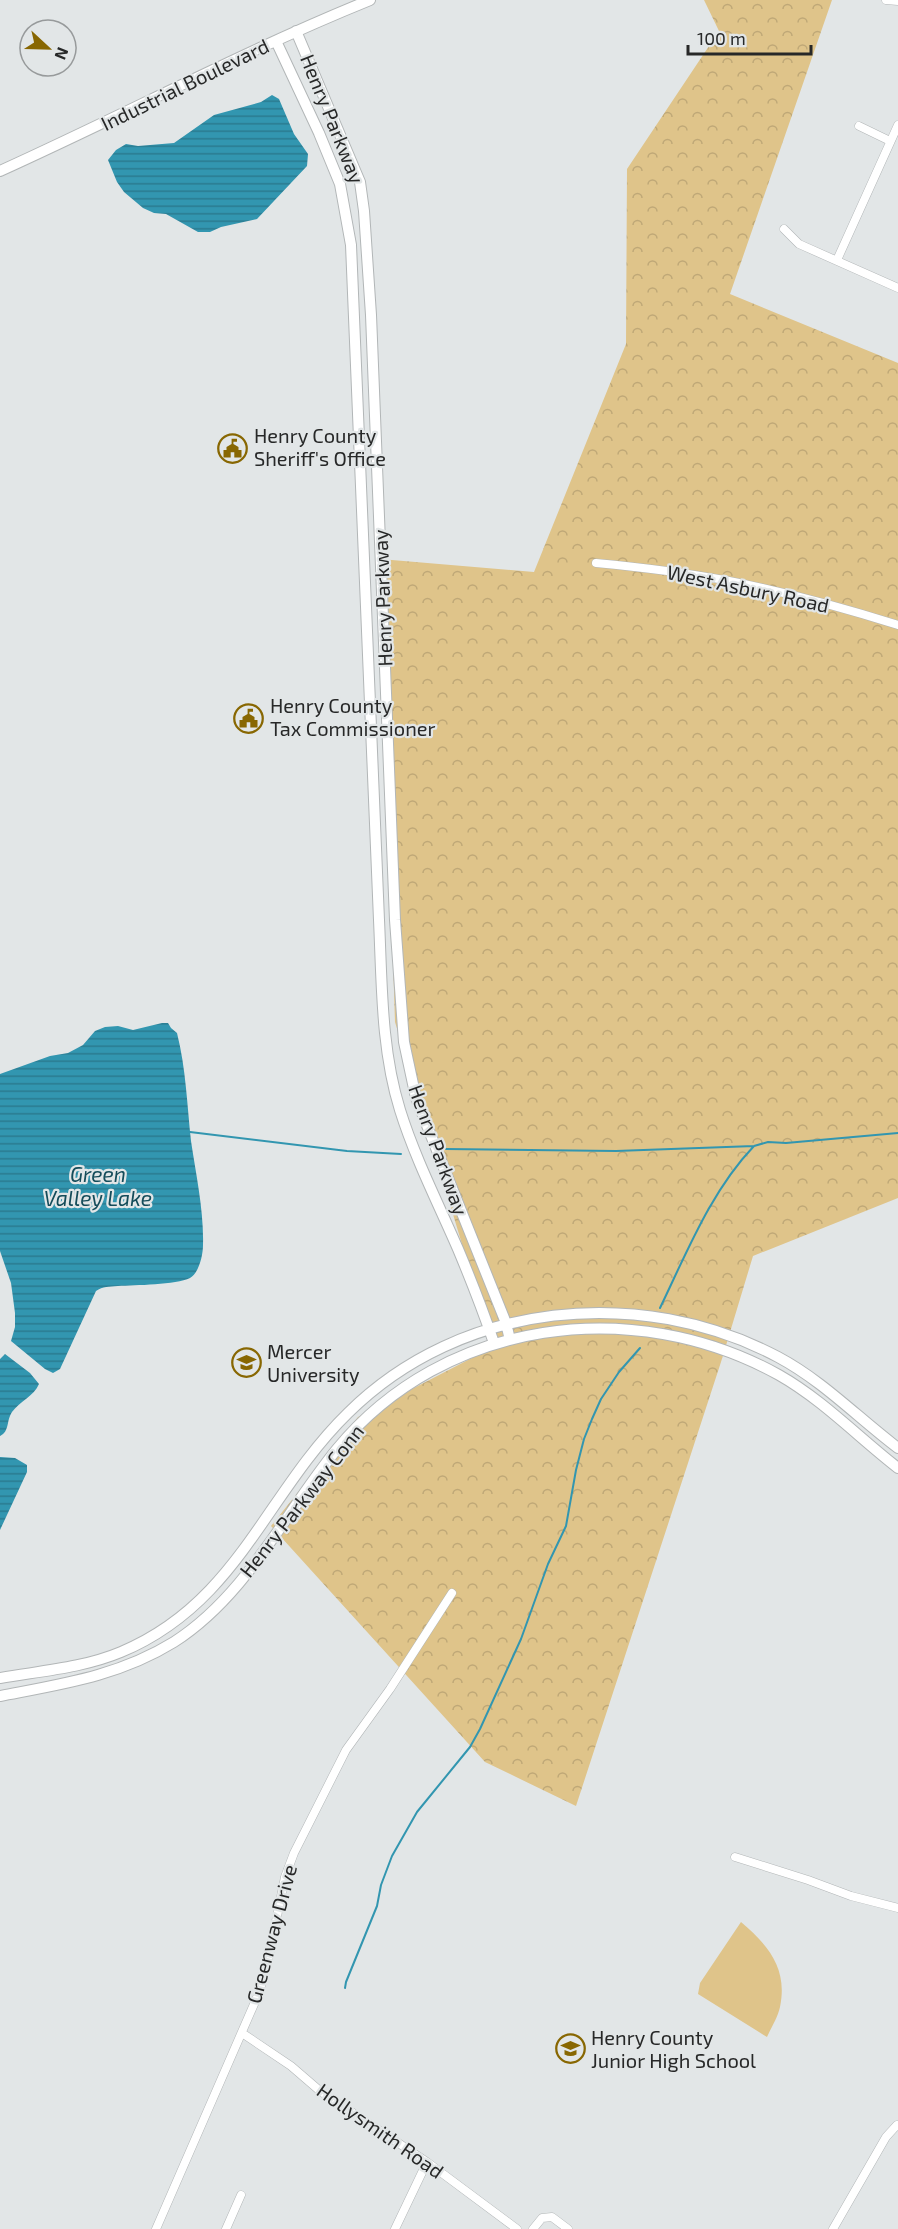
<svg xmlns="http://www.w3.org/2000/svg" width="898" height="2229" viewBox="0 0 898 2229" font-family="'Exo 2',sans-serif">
  <defs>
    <pattern id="forest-crowns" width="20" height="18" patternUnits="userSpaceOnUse" patternTransform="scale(1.5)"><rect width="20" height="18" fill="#dfc48a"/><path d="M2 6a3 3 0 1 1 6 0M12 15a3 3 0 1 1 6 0" fill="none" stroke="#bfa877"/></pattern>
    <pattern id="water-rules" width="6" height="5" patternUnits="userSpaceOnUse" patternTransform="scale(1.5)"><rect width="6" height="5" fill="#3296b0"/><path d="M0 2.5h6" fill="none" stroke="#2a7a8f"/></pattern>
  </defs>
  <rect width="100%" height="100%" fill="#e2e6e7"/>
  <path fill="#dfc48a" d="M741 1922C768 1945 788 1968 780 2007 778 2017 771 2028 767 2037L698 1994 700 1983Z"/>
  <path fill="url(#forest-crowns)" d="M704 0H832L730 294 898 363V1198L753 1256 721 1362 576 1806 485 1762 271 1526 358 1417 493 1347 395 1022 380 559 534 572 626 344 627 169 719 31Z"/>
  <path fill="url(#water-rules)" d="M272 95 279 99 294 134 308 154 307 166 257 219 221 227 210 232H198L166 214 154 213 143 208 124 192 117 182 108 160 116 150 126 144 138 146 174 143 214 115 261 102Z
    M162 1023H168L171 1028 177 1033C186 1069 187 1104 191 1141 196 1175 204 1211 203 1245 203 1255 199 1273 190 1278 176 1285 135 1285 118 1286 109 1287 103 1286 96 1291L60 1369 53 1373 45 1369 11 1341 15 1327V1313L11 1283 0 1251V1074L50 1056 68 1053 83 1045 95 1031 105 1027 118 1026 133 1030Z
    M5 1354 30 1373 39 1384C34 1396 20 1401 12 1412 6 1421 10 1431 0 1436V1359Z
    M0 1457 15 1458 27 1465V1472L0 1530Z"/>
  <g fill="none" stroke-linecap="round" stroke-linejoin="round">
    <path stroke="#3296b0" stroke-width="2" d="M190 1132 347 1151 401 1154
      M446 1149 616 1151 754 1146 768 1142 786 1143 898 1133
      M660 1308C687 1252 711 1191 754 1146
      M345 1988 346 1982 377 1906 381 1885 392 1856 417 1812 470 1747 480 1729 521 1639 548 1564 566 1526 576 1470 584 1439 592 1419 601 1399 619 1372 640 1348"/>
    <defs>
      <path id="street" d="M886 0 898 1
        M859 126 890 141
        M784 229 799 244 898 288
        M837 260 898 125
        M596 563C638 567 681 572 724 580 782 591 841 607 898 625
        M735 1857 808 1880 851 1896 898 1908
        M242 2033 291 2066 320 2091 427 2162 517 2229
        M156 2229 258 1995 266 1970 285 1877 294 1853 346 1750 390 1689 452 1593
        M226 2229 241 2195
        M395 2229 427 2162
        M533 2229 542 2218 552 2217 568 2229
        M833 2229 886 2137 897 2125 898 2126"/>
      <path id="secondary" d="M296 31 360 182 364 211 371 315 395 920 404 1042 416 1098 506 1323 510 1340
        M276 41 319 133 340 184 351 245 379 920C382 984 381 1049 400 1110 415 1158 438 1203 458 1249 471 1280 483 1311 494 1343
        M0 171C124 115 244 51 370 0
        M0 1678C40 1671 83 1668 121 1652 238 1603 265 1494 348 1413 461 1301 640 1284 778 1357 823 1381 857 1417 898 1448
        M0 1696C62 1684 119 1676 174 1642 247 1595 284 1514 337 1449 444 1319 633 1294 779 1375 823 1400 858 1437 898 1468"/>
    </defs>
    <use href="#street" stroke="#b2b6b7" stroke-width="9"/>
    <use href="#secondary" stroke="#b2b6b7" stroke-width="12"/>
    <use href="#street" stroke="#fff" stroke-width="8"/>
    <use href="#secondary" stroke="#fff" stroke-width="10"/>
  </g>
  <defs>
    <symbol id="civic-ring" viewBox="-11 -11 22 22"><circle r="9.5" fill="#e2e6e7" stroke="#886702" stroke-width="1.5"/><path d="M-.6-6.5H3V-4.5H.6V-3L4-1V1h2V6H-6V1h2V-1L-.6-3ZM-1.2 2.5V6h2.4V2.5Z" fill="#886702"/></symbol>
    <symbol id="university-ring" viewBox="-11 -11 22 22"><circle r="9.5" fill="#e2e6e7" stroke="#886702" stroke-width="1.5"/><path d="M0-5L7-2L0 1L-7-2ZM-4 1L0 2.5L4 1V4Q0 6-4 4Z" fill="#886702"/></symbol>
    <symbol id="school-ring" viewBox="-11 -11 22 22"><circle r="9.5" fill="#e2e6e7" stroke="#886702" stroke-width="1.5"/><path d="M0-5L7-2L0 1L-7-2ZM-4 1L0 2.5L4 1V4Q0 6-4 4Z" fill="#886702"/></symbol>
  </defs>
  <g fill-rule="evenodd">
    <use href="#civic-ring" x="216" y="432" width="33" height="33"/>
    <use href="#civic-ring" x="232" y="702" width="33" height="33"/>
    <use href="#university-ring" x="230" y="1346" width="33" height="33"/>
    <use href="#school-ring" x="554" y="2032" width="33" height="33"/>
  </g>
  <g text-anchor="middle" stroke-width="4.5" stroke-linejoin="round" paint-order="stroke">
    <g font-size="20" fill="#272828" stroke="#e2e6e7">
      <text transform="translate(185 85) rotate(-26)" y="7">Industrial Boulevard</text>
      <text transform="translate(332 119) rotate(68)" y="7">Henry Parkway</text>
      <text transform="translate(748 589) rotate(12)" y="7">West Asbury Road</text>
      <text transform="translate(383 598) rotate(-92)" y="7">Henry Parkway</text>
      <text transform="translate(438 1150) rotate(70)" y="7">Henry Parkway</text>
      <text transform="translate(302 1501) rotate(-52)" y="7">Henry Parkway Conn</text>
      <text transform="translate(272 1934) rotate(-75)" y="7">Greenway Drive</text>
      <text transform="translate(380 2131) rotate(35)" y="7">Hollysmith Road</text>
    </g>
    <g font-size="20" fill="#272828" stroke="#e2e6e7" text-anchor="start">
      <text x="254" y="443">Henry County<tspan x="254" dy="23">Sheriff's Office</tspan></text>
      <text x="270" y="713">Henry County<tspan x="270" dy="23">Tax Commissioner</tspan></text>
      <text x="267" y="1359">Mercer<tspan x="267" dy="23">University</tspan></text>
      <text x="591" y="2045">Henry County<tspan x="591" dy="23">Junior High School</tspan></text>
    </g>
    <g font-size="21" font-style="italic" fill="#144c5a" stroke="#e2e6e7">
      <text x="98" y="1182">Green<tspan x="98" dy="24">Valley Lake</tspan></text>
    </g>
  </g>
  <g transform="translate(48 48) rotate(112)"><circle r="28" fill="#e2e6e7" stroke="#979a9b" stroke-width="1.5"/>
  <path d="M0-4.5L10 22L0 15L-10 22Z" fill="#886702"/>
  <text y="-9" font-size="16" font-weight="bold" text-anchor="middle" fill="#272828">N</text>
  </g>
  <path d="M688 45v9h123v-9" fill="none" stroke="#272828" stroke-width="3"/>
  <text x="697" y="45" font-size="18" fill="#272828" stroke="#e2e6e7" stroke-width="4.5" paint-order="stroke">100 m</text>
</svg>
